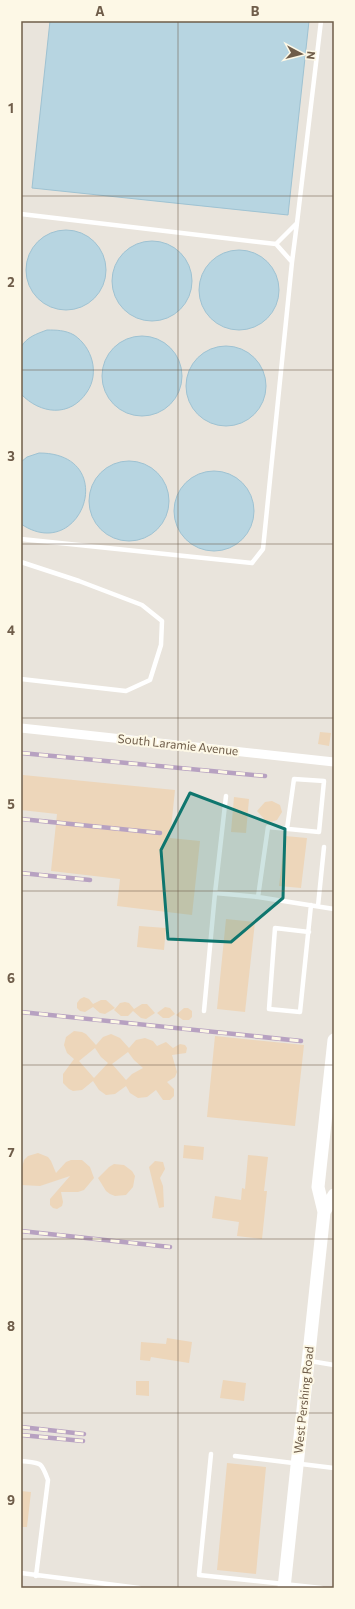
<svg xmlns="http://www.w3.org/2000/svg" width="355" height="1609" viewBox="0 0 355 1609" font-family="Commissioner,sans-serif">
  <rect width="100%" height="100%" fill="#faf4e1"/>
  <path fill="#e9e4dc" d="M21 21H334V1588H21Z"/>
  <path fill="#b7d5e1" stroke="#9ec2d2" d="M50 21H309L288 215 32 188Z
    M26 270a40 40 0 1 1 80 0a40 40 0 1 1-80 0Z
    M112 281a40 40 0 1 1 80 0a40 40 0 1 1-80 0Z
    M199 290a40 40 0 1 1 80 0a40 40 0 1 1-80 0Z
    M47 330C56 330 65 330 74 335 92 347 100 373 87 392 70 418 40 414 21 394V347C27 337 36 334 47 330Z
    M102 376a40 40 0 1 1 80 0a40 40 0 1 1-80 0Z
    M186 386a40 40 0 1 1 80 0a40 40 0 1 1-80 0Z
    M39 453C121 453 82 565 21 524V462L27 457Z
    M89 501a40 40 0 1 1 80 0a40 40 0 1 1-80 0Z
    M174 511a40 40 0 1 1 80 0a40 40 0 1 1-80 0Z"/>
  <path fill="#edd6ba" fill-rule="evenodd" d="M320 732 331 733 329 746 318 744Z
    M23 775 175 790 170 838 200 841 192 915 117 906 120 879 51 871 57 814 21 810Z
    M234 797 249 799 246 833 231 832Z
    M272 801 280 805 282 812 277 820 271 822 265 820 257 811 265 802Z
    M285 836 307 838 301 888 279 886Z
    M226 919 255 922 245 1012 217 1009Z
    M139 926 166 928 164 950 137 947Z
    M84 997 89 999 93 1004 101 1000H106L115 1008 105 1014 100 1013 93 1007 85 1012 80 1011 77 1008V1003L80 999Z
    M125 1002 129 1003 134 1009 142 1004H147L155 1013 146 1019 141 1018 133 1011 128 1016H121L114 1010 120 1003Z
    M165 1007 170 1008 175 1014 169 1018H163L157 1013Z
    M184 1008H188L192 1011V1017L189 1020H183L176 1015Z
    M74 1031 82 1032 86 1034 96 1045 103 1037 111 1034 120 1038 129 1048 136 1040 145 1038 153 1041 157 1046 166 1042 173 1048 180 1044 185 1045 187 1048 186 1053 172 1055 177 1072 175 1077 167 1082 174 1089V1096L170 1100H163L156 1090 147 1097 138 1098 130 1093 126 1086 115 1094 106 1095 99 1090 93 1081 82 1090 73 1091 69 1089 63 1083V1074L74 1059 67 1053 64 1045 66 1037ZM95 1048 101 1057 108 1063 94 1078 79 1061ZM128 1052 134 1060 143 1068 132 1074 126 1080 112 1064Z
    M215 1036 304 1045 295 1126 207 1117Z
    M184 1145 204 1147 203 1160 183 1158Z
    M38 1153 48 1157 51 1161 56 1173 66 1162 71 1160H82L90 1167 94 1178 84 1190 78 1192H61L63 1202 62 1206 57 1209 53 1208 50 1205V1199L70 1176 40 1186 21 1185V1171L24 1160 28 1156Z
    M248 1155 268 1157 264 1191H267L262 1239 237 1236 239 1222 212 1218 215 1196 241 1200 242 1188 245 1189Z
    M155 1161 163 1162 165 1169 160 1178 163 1186 164 1207 159 1208 149 1167Z
    M114 1164 124 1165 132 1171 135 1176 133 1187 126 1195 115 1196 110 1194 106 1191 98 1178 109 1167Z
    M167 1338 192 1342 189 1363 151 1357 150 1361 140 1360 141 1342 166 1344Z
    M223 1380 246 1383 244 1401 220 1398Z
    M136 1381H149V1396L136 1395Z
    M227 1463 266 1467 256 1574 217 1570Z
    M21 1491 31 1492 27 1527H21Z"/>
  <g fill="none" stroke-linecap="round" stroke-linejoin="round">
    <path stroke="#fff" stroke-width="4.5" d="M21 214 276 244 297 223 321 21
      M292 262 297 223
      M21 539 252 563 263 549 292 262 276 244
      M21 562 79 581 142 605 162 621 161 645 150 680 126 691 21 679
      M287 829 294 779 324 781 319 832 268 827 258 897 334 909
      M215 893 226 796
      M318 906 324 847
      M309 932 275 928 269 1009 300 1012 311 905
      M204 1011 215 893 258 897
      M310 1361 334 1365
      M211 1454 199 1575 321 1588
      M235 1456 334 1468
      M21 1461C41 1463 41 1461 48 1480L36 1576
      M21 1573 139 1588"/>
    <path stroke="#fff" stroke-width="9" d="M21 728 334 762"/>
    <path stroke="#fff" stroke-width="13" d="M324 1212 334 1195
      M284 1588 324 1212 318 1187 334 1040"/>
    <defs>
      <path id="rail" d="M21 753 265 776
        M21 819 160 833
        M21 873 90 880
        M21 1012 301 1041
        M21 1231 170 1247
        M21 1427 84 1434
        M21 1435 83 1441"/>
    </defs>
    <use href="#rail" stroke="#b7a1c1" stroke-width="4.5"/>
    <use href="#rail" stroke="#fdf8e6" stroke-width="3" stroke-dasharray="9" stroke-linecap="butt"/>
  </g>
  <path fill="#0f766e" fill-opacity="0.2" stroke="#0f766e" stroke-width="3" stroke-linejoin="round" d="M190 793 285 829 283 898 231 942 168 939 161 850Z"/>
  <path fill="none" stroke="#6f5d4a" stroke-width="1" stroke-opacity="0.55" d="M178 21V1588M21 196H334M21 370H334M21 544H334M21 718H334M21 891H334M21 1065H334M21 1239H334M21 1413H334"/>
  <g text-anchor="middle" stroke-width="4" stroke-linejoin="round" paint-order="stroke">
    <g font-size="12" fill="#6f5d4a" stroke="#fdf8e6">
      <text transform="translate(178 745) rotate(6)" y="4">South Laramie Avenue</text>
      <text transform="translate(304 1400) rotate(-84)" y="4">West Pershing Road</text>
    </g>
  </g>
  <rect width="355" height="1609" fill="none" stroke="#fdf8e6" stroke-width="44"/>
  <g transform="translate(301 54) rotate(97)" stroke="#fdf8e6" stroke-width="3" paint-order="stroke">
  <path d="M0-3L7 15L0 10L-7 15Z" fill="#6f5d4a"/>
  <text y="-6" font-size="11" font-weight="bold" text-anchor="middle" fill="#6f5d4a">N</text>
  </g>
  <rect x="22" y="22" width="311" height="1565" fill="none" stroke="#6f5d4a" stroke-width="1.5"/>
  <g font-size="13" text-anchor="middle" font-weight="bold" fill="#6f5d4a">
    <text x="100" y="16">A</text>
    <text x="255" y="16">B</text>
    <text x="11" y="113">1</text>
    <text x="11" y="287">2</text>
    <text x="11" y="461">3</text>
    <text x="11" y="635">4</text>
    <text x="11" y="809">5</text>
    <text x="11" y="983">6</text>
    <text x="11" y="1157">7</text>
    <text x="11" y="1331">8</text>
    <text x="11" y="1505">9</text>
  </g>
</svg>
